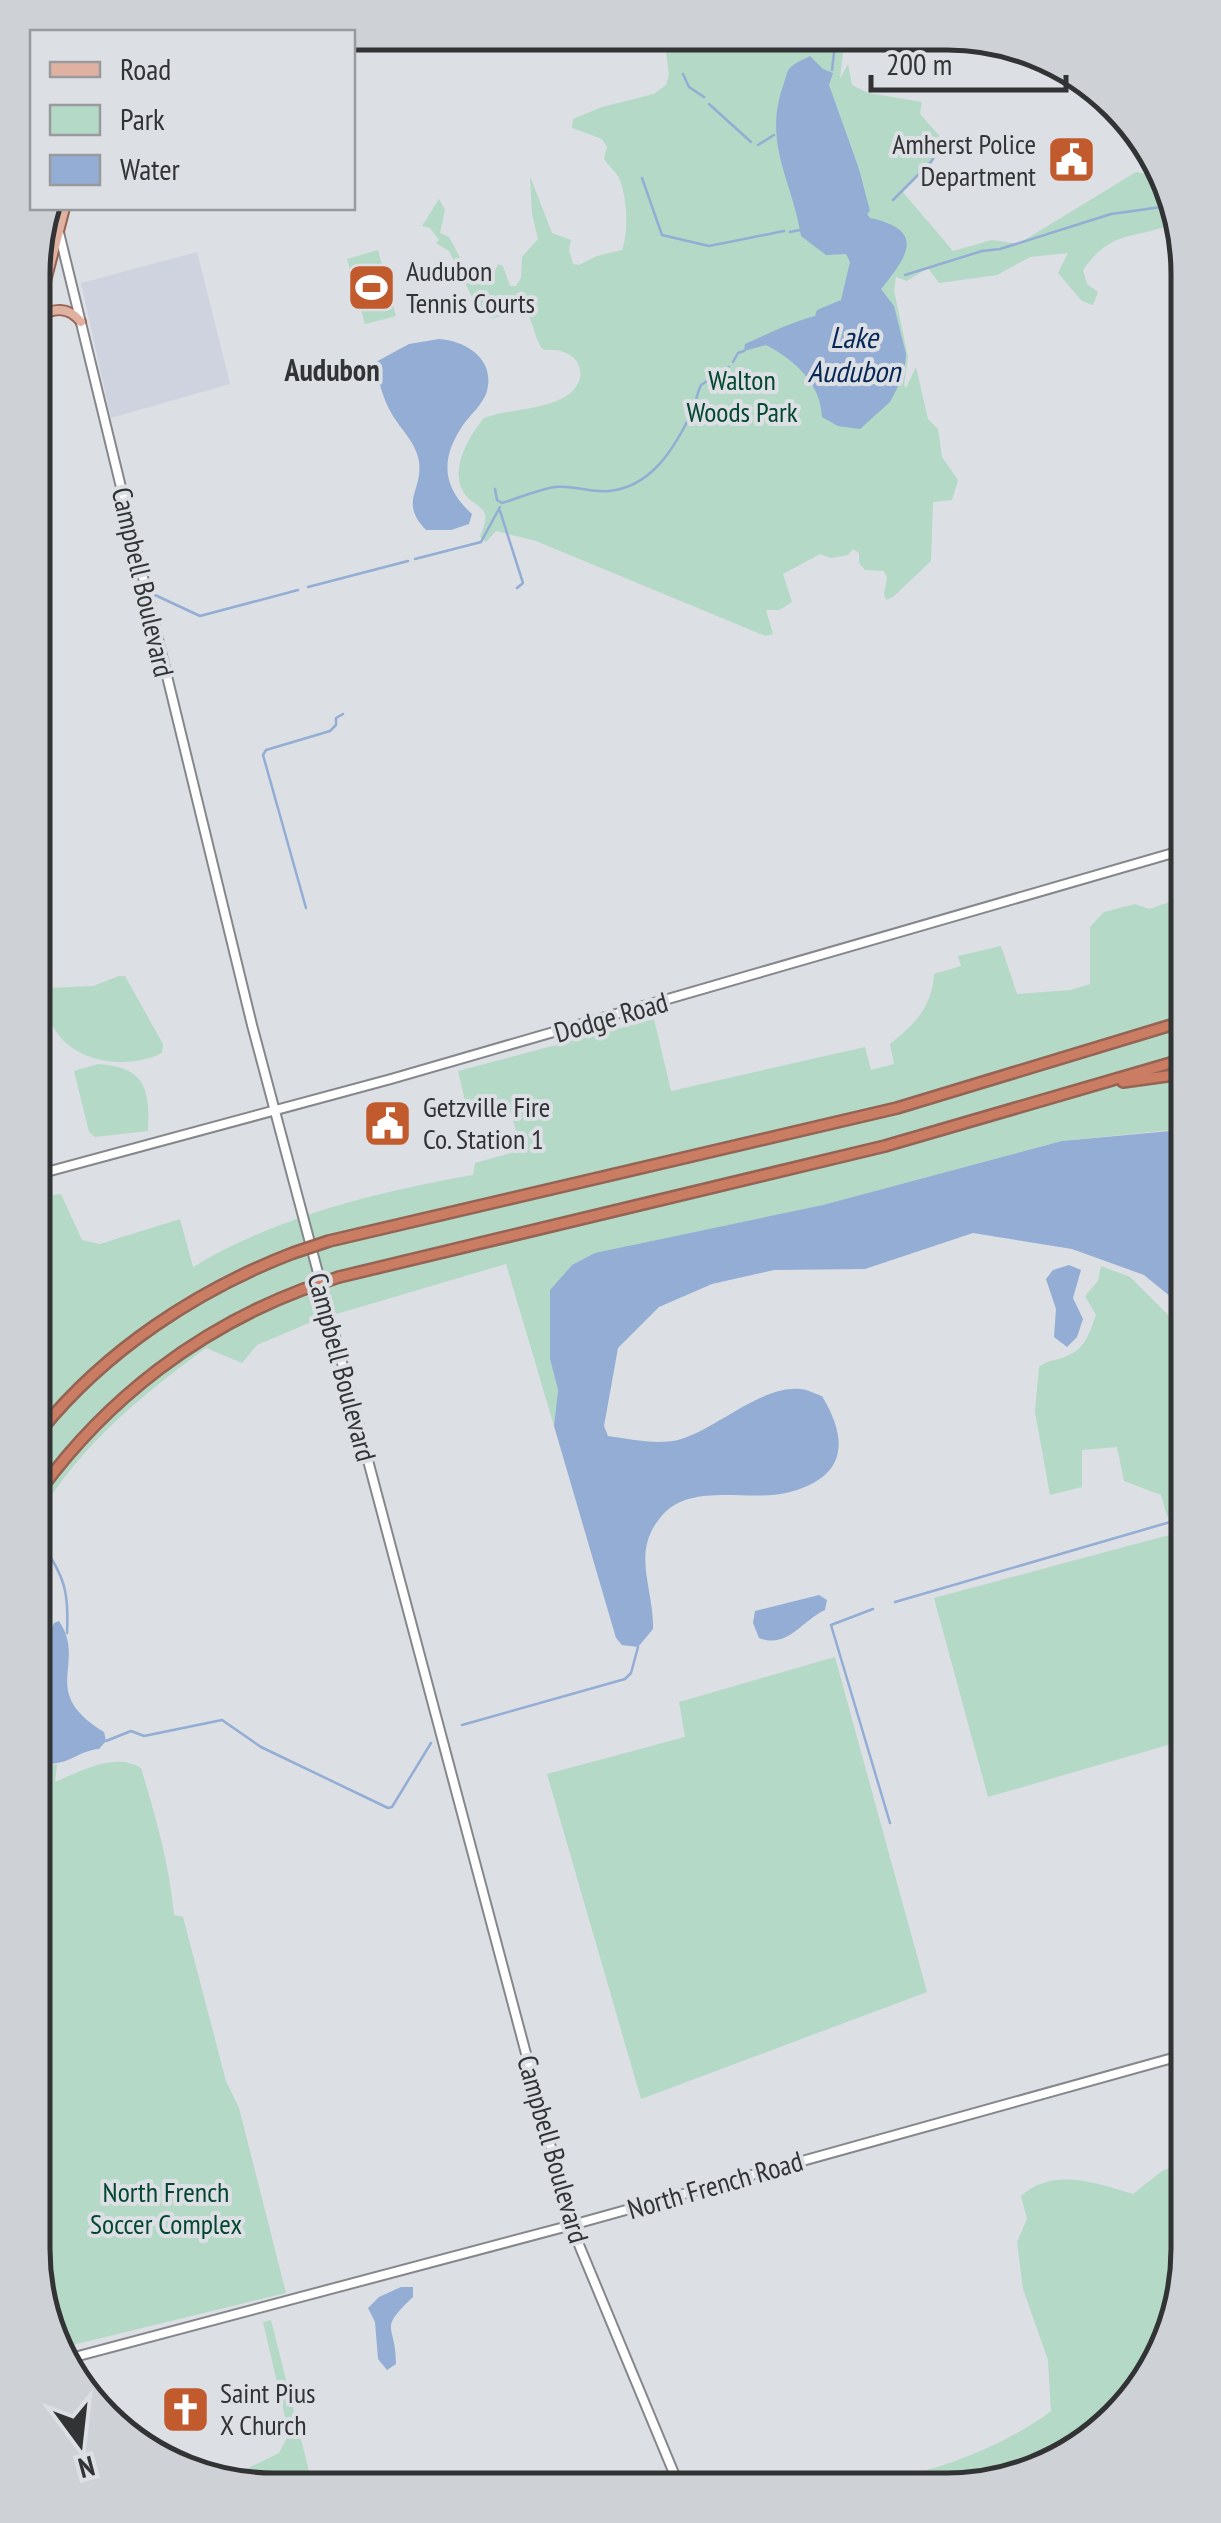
<svg xmlns="http://www.w3.org/2000/svg" width="1221" height="2523" viewBox="0 0 1221 2523" font-family="'PT Sans Narrow',sans-serif">
  <rect width="100%" height="100%" fill="#dcdfe4"/>
  <path fill="#cfd3e0" d="M197 252 230 384 111 418 81 283Z"/>
  <path fill="#b4d9c6" d="M664 35 841 36 843 52 840 79 848 64 852 85 868 93 922 102 920 114 944 141 931 162 902 191 953 251 992 240 1018 244 1136 172 1163 177 1176 197V222C1135 241 1113 227 1083 270L1087 284 1098 292 1093 305 1082 301 1058 273 1068 253 1030 257 997 275 939 283 928 268 907 281 896 277 894 290 908 357 904 385 906 388 916 367 928 419 938 429 942 457 958 480 952 500 933 502 931 561 893 597 886 600 884 594 887 578 884 571 865 570 859 563V553L853 549 848 555 831 558 820 554 783 574 792 602 779 610H766L773 634 765 636 536 541 496 531 486 542 480 537C482 531 487 521 485 514 482 506 473 503 468 498 446 475 468 437 484 418 509 409 540 410 563 398 593 382 583 346 544 350 534 341 535 323 526 312L492 318 480 313 449 251 436 243 439 240 430 228 422 226 439 199 445 210 440 233 449 237 466 269 484 281 492 278 498 264 503 266 510 286H516L521 278 522 257 538 239 532 214 530 176 552 233 571 240 569 250 573 264 579 265 597 256 622 250C629 232 627 196 619 178 616 172 608 165 604 159L607 147 602 139 572 128 573 119 602 107 654 94 666 85 669 75Z
    M378 250 396 316 365 324 347 259Z
    M1173 901 1180 939 1181 1129 1062 1141 824 1205 595 1254 572 1265 550 1290V1359L558 1390 554 1426 506 1264 316 1320 257 1345 242 1363 206 1348C143 1394 82 1444 41 1512L39 1197 61 1194 82 1240 100 1244 180 1219 193 1267C278 1216 377 1192 473 1175L475 1163 522 1150 510 1111 489 1116 483 1100 466 1105 458 1071 654 1019 671 1091 865 1047 871 1070 894 1064 890 1044C915 1024 932 1007 934 974L961 966 958 956 1001 946 1017 994 1071 990 1090 984V927L1104 912 1135 904 1149 909Z
    M119 976H125L163 1044 162 1053C125 1071 67 1063 50 1020 46 1010 47 999 48 988L93 986Z
    M98 1064C145 1067 150 1088 148 1131L95 1137 89 1132 74 1071Z
    M1101 1266 1130 1277 1182 1329 1184 1511 1167 1516 1161 1495 1124 1481 1117 1447 1082 1450V1487L1050 1495 1035 1412 1039 1367C1049 1359 1058 1361 1069 1355 1086 1348 1090 1331 1096 1315L1085 1296 1098 1281Z
    M1184 1531 1185 1740 988 1797 934 1598Z
    M835 1657 927 1992 641 2099 547 1774 685 1737 679 1702Z
    M42 1757 45 1763 57 1765 55 1782C82 1771 114 1752 141 1768 156 1818 169 1863 174 1915L183 1917 226 2081 239 2108 286 2293 60 2348 45 2326Z
    M1187 2161 1188 2265 1138 2396 1024 2478 851 2480C870 2474 888 2478 906 2475 950 2467 1017 2438 1051 2411L1048 2360 1023 2289 1017 2242 1027 2219 1021 2196C1054 2167 1095 2183 1133 2194L1162 2171Z
    M271 2320 313 2487 245 2486 244 2470 279 2453 289 2434 263 2322Z"/>
  <path fill="#93add4" d="M810 56 823 69 833 73 829 85 859 169 870 211 867 214 870 218C926 230 908 256 881 289L894 306 906 354 904 375 890 402 860 429 838 426 822 417C821 384 795 360 766 345L744 351 745 344C770 333 789 323 815 316L817 310 841 300 850 262 846 254 826 255 801 236C792 179 762 143 784 83 786 78 786 72 790 68 794 63 805 59 810 56Z
    M439 339C468 341 497 361 486 394 481 406 471 414 463 425 440 459 442 487 472 514L469 524 451 530H426C397 500 426 489 418 457 414 441 401 429 393 416 383 400 379 381 374 363L409 344Z
    M1181 1130 1182 1306 1144 1275 1072 1249 973 1233 865 1269 774 1270 712 1284 659 1307 618 1348 604 1426 608 1436C630 1439 655 1445 678 1440 716 1430 759 1386 800 1389 807 1389 815 1394 822 1396 851 1444 844 1479 786 1493 747 1502 688 1481 660 1518 631 1553 654 1588 653 1629L638 1647 622 1645 616 1638 554 1426 558 1390 550 1359V1290L572 1265 595 1253 823 1205 1062 1141Z
    M1069 1265 1081 1270 1073 1298 1083 1319 1077 1337 1067 1347 1054 1337 1056 1309 1046 1279 1053 1270Z
    M819 1595 827 1600 825 1610C801 1621 788 1649 759 1638L753 1623 755 1611Z
    M59 1621C88 1665 37 1691 104 1732L106 1741 99 1749C79 1750 67 1767 44 1763L42 1757V1646L54 1623Z
    M401 2287H413V2297C377 2331 396 2323 396 2364L387 2370 378 2359 375 2322 368 2308 379 2297Z"/>
  <g fill="none" stroke-linecap="round" stroke-linejoin="round">
    <path stroke="#93add4" stroke-width="2.5" d="M832 70 836 36
      M683 74 689 87 704 97
      M709 104 751 142
      M758 145 774 135
      M642 178 662 235 709 246 784 231
      M893 200 931 162 944 141
      M790 232 800 230
      M905 275 982 251 1000 249 1111 214 1176 205
      M733 362 738 353 744 351
      M495 489 497 500 502 503C519 498 537 490 555 487 573 485 592 493 609 491 651 487 674 449 691 414 696 405 696 395 701 385L729 367
      M500 511 523 583 517 588
      M415 559 481 542 500 507
      M308 587 408 561
      M155 595 200 616 298 590
      M306 908 263 755 266 750 330 731 336 725V718L343 714
      M41 1543C65 1576 69 1593 67 1633
      M895 1602 1184 1518
      M873 1609 831 1625 890 1823
      M462 1725 625 1679 631 1673 638 1647
      M106 1741 131 1731 144 1736 222 1720 261 1747 388 1808 392 1807 431 1743"/>
    <defs>
      <path id="secondary" d="M53 208 252 1025 561 2185 577 2240 678 2483
        M39 1174 391 1079 1180 851
        M67 2359 572 2225 1187 2054"/>
      <path id="primary" d="M37 319C53 307 68 306 81 322
        M35 324 65 208"/>
      <path id="highway" d="M1123 1082 1181 1074
        M329 1241 897 1108 1181 1022
        M339 1277 885 1146 1181 1060
        M41 1430C106 1350 197 1290 293 1253
        M41 1489C108 1398 198 1329 304 1289"/>
    </defs>
    <use href="#secondary" stroke="#85878c" stroke-width="12"/>
    <use href="#primary" stroke="#956353" stroke-width="12"/>
    <use href="#highway" stroke="#956353" stroke-width="14"/>
    <use href="#secondary" stroke="#fff" stroke-width="8"/>
    <use href="#primary" stroke="#dfb1a1" stroke-width="8"/>
    <use href="#highway" stroke="#ca7d63" stroke-width="9"/>
    <defs>
      <path id="highway-bridge" d="M293 1253 329 1241
        M304 1289 339 1277"/>
    </defs>
    <use href="#highway-bridge" stroke="#956353" stroke-width="14" stroke-linecap="butt"/>
    <use href="#highway-bridge" stroke="#ca7d63" stroke-width="9"/>
  </g>
  <defs>
    <symbol id="civic-square" viewBox="-11 -11 22 22"><rect x="-9" y="-9" width="18" height="18" rx="4" fill="#c15b2d" stroke="#dcdfe4"/><path d="M-.6-6.5H3V-4.5H.6V-3L4-1V1h2V6H-6V1h2V-1L-.6-3ZM-1.2 2.5V6h2.4V2.5Z" fill="#fff"/></symbol>
    <symbol id="stadium-square" viewBox="-11 -11 22 22"><rect x="-9" y="-9" width="18" height="18" rx="4" fill="#c15b2d" stroke="#dcdfe4"/><path d="M0-5a6.5 5 0 1 0 0 10a6.5 5 0 1 0 0-10ZM-3.5-1.8h7v3.6h-7Z" fill="#fff"/></symbol>
    <symbol id="church-square" viewBox="-11 -11 22 22"><rect x="-9" y="-9" width="18" height="18" rx="4" fill="#c15b2d" stroke="#dcdfe4"/><path d="M-1.2-6h2.4v3.5h3.3v2.4h-3.3V6h-2.4V-.1h-3.3v-2.4h3.3Z" fill="#fff"/></symbol>
  </defs>
  <g fill-rule="evenodd">
    <use href="#civic-square" x="1044" y="132" width="55" height="55"/>
    <use href="#stadium-square" x="344" y="260" width="55" height="55"/>
    <use href="#civic-square" x="360" y="1096" width="55" height="55"/>
    <use href="#church-square" x="158" y="2382" width="55" height="55"/>
  </g>
  <g text-anchor="middle" stroke-width="8" stroke-linejoin="round" paint-order="stroke">
    <g font-size="28" fill="#323335" stroke="#dcdfe4" text-anchor="start">
      <text x="1036" y="154" text-anchor="end">Amherst Police<tspan x="1036" dy="32">Department</tspan></text>
      <text x="406" y="281">Audubon<tspan x="406" dy="32">Tennis Courts</tspan></text>
      <text x="423" y="1117">Getzville Fire<tspan x="423" dy="32">Co. Station 1</tspan></text>
      <text x="220" y="2403">Saint Pius<tspan x="220" dy="32">X Church</tspan></text>
    </g>
    <g font-size="28" fill="#044730" stroke="#dcdfe4">
      <text x="742" y="390">Walton<tspan x="742" dy="32">Woods Park</tspan></text>
      <text x="166" y="2202">North French<tspan x="166" dy="32">Soccer Complex</tspan></text>
    </g>
    <g font-size="28" fill="#323335" stroke="#dcdfe4">
      <text transform="translate(143 582) rotate(77)" y="10">Campbell Boulevard</text>
      <text transform="translate(611 1017) rotate(-16)" y="10">Dodge Road</text>
      <text transform="translate(342 1367) rotate(75)" y="10">Campbell Boulevard</text>
      <text transform="translate(553 2149) rotate(74)" y="10">Campbell Boulevard</text>
      <text transform="translate(715 2185) rotate(-16)" y="10">North French Road</text>
    </g>
    <g font-size="30" font-style="italic" fill="#072857" stroke="#dcdfe4">
      <text x="854" y="348">Lake<tspan x="854" dy="34">Audubon</tspan></text>
    </g>
    <g font-size="30" font-weight="bold" fill="#323335" stroke="#dcdfe4">
      <text x="332" y="381">Audubon</text>
    </g>
  </g>
  <path d="M0 0H1221V2523H0ZM274 50H947A224 224 0 0 1 1171 274V2249A224 224 0 0 1 947 2473H274A224 224 0 0 1 50 2249V274A224 224 0 0 1 274 50Z" fill="#ced1d6" fill-rule="evenodd"/>
  <path fill="none" stroke="#323335" stroke-width="5" d="M274 50H947A224 224 0 0 1 1171 274V2249A224 224 0 0 1 947 2473H274A224 224 0 0 1 50 2249V274A224 224 0 0 1 274 50Z"/>
  <rect x="30" y="30" width="325" height="180" fill="#dcdfe4" stroke="#989a9e" stroke-width="2.5"/>
  <rect x="50" y="62" width="50" height="15" fill="#dfb1a1" stroke="#989a9e" stroke-width="2.5"/>
  <text x="120" y="80" font-size="30" fill="#323335">Road</text>
  <rect x="50" y="105" width="50" height="30" fill="#b4d9c6" stroke="#989a9e" stroke-width="2.5"/>
  <text x="120" y="130" font-size="30" fill="#323335">Park</text>
  <rect x="50" y="155" width="50" height="30" fill="#93add4" stroke="#989a9e" stroke-width="2.5"/>
  <text x="120" y="180" font-size="30" fill="#323335">Water</text>
  <g transform="translate(80 2443) rotate(165)" stroke="#dcdfe4" stroke-width="8" paint-order="stroke">
  <path d="M0-8L18 38L0 25L-18 38Z" fill="#323335"/>
  <text y="-15" font-size="28" font-weight="bold" text-anchor="middle" fill="#323335">N</text>
  </g>
  <path d="M871 75v15h195v-15" fill="none" stroke="#323335" stroke-width="5"/>
  <text x="886" y="75" font-size="30" fill="#323335" stroke="#dcdfe4" stroke-width="8" paint-order="stroke">200 m</text>
</svg>
